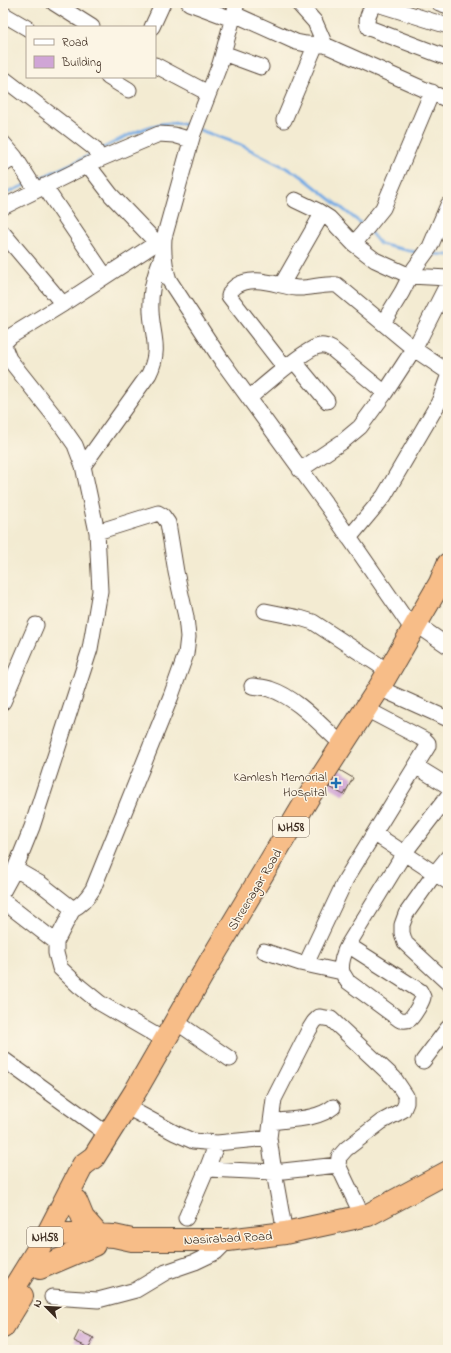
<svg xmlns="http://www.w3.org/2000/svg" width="451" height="1353" viewBox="0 0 451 1353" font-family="'Indie Flower',sans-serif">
  <rect width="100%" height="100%" fill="#fcf5e5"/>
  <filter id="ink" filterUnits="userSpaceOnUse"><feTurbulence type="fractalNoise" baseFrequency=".025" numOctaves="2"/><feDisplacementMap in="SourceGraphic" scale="8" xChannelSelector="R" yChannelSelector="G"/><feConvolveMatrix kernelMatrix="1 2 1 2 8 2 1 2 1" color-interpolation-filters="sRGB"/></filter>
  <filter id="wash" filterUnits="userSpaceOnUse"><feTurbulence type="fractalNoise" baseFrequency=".012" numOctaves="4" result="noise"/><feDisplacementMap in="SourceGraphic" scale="16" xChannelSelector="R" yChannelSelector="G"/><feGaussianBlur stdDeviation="0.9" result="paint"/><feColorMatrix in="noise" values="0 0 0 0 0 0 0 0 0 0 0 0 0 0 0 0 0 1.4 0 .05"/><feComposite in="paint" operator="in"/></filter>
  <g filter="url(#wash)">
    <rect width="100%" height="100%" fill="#f3ebd2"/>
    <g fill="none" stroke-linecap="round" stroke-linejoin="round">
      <path stroke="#76abe4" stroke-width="3" d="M200 130 241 145 300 175 363 225
        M101 149C127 136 161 115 191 126
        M36 180 92 154
        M3 195 27 184
        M370 232 380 244 419 253
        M431 254 448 255"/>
    </g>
    <g id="blocks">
      <path fill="#d0a5d6" d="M331 765 353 778 344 795 324 784Z
        M79 1331 94 1338 89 1348 74 1341Z"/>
    </g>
  </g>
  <g filter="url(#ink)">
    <use href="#blocks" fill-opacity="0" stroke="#574739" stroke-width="1"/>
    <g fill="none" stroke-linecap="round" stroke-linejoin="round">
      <defs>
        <path id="minor" d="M54 3 92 27
          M189 3 232 19
          M237 3 220 64 193 134 164 238C163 253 164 265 169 280L222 361 328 507 413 630
          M298 3 315 22 325 45
          M374 3C370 11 364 20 369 28L448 58
          M374 3 448 26
          M439 3 448 6
          M3 14 27 28
          M234 14 296 42 306 44 325 45 448 100
          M152 27 163 3
          M223 53 261 67
          M155 65 208 93
          M108 77 129 90
          M3 78 94 148 100 159
          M284 120 316 44
          M3 143 15 157 36 190
          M3 165 15 157
          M88 165 111 195 156 242
          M44 186 105 276
          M295 200 318 211 329 218 354 244 375 260 410 276 448 278
          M3 207 100 159 159 134 174 135 191 140
          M3 233 63 304
          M354 244 383 208 432 92
          M414 269 430 247 448 205
          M282 284 322 214
          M383 323 402 292 410 276
          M294 361 327 401
          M285 368 229 296C230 291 232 289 236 286 254 274 277 286 297 288 310 289 323 283 337 285L414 349 448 372
          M249 398C261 388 307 347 320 346 324 345 328 347 332 349L385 393
          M83 466 149 374C163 346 149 330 151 302 151 285 157 269 163 254
          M300 470 342 442 360 427 385 393 417 344 448 283
          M97 532 158 513 163 516 168 523 176 572 186 617 188 637 186 654 171 696 93 889C88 897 81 905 73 909L56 942V953L60 968 79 986 100 1003 164 1040
          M349 538 384 496 439 402 448 377
          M265 611 300 618 313 622 388 671
          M416 624 448 646
          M252 686C258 687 265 687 270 689 298 698 321 726 343 745
          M379 688 448 719
          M3 702 36 625
          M417 767 448 786
          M375 834 448 882
          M448 857 435 873 406 914 402 925V933L405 943 448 983
          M15 869 41 884 73 909
          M3 891 15 869 32 827 90 649 100 591 97 532 83 466 75 445 59 422 9 359 5 349V342L11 336 63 304 164 238
          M3 901 56 942
          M348 945 420 991 423 997C422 1002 414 1015 410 1019 407 1021 403 1020 400 1020L347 981C346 978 343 975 342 972 340 964 344 952 348 945L405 852 448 796
          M264 951 300 963 342 972
          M306 964 346 879 428 746V743L425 740 366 709
          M175 1021 230 1059
          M3 1059 107 1134
          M423 1061 448 1028
          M125 1106 175 1133 193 1141 217 1143 269 1138
          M271 1122C291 1119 317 1120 333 1107
          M207 1169 274 1172 338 1165
          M186 1218 207 1169 217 1143
          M285 1233 274 1172 269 1138 271 1122 274 1099 309 1030 314 1022 319 1017 331 1019 394 1078 406 1096V1103L403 1110 381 1122 346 1149 339 1157 338 1165 358 1207
          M52 1297 98 1300 136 1290 166 1272 195 1262 216 1252 228 1240"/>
        <path id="highway" d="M76 1201 83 1218 99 1236
          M48 1233 114 1236 132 1240H228L285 1233 368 1215 448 1172
          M40 1268 94 1245
          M3 1306 48 1233 83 1165 94 1157 135 1092 208 965 308 798 379 688 440 583 448 564
          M3 1327 22 1296"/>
      </defs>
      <use href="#minor" stroke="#574739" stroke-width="17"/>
      <use href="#highway" stroke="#574739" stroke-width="24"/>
      <use href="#minor" stroke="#fff" stroke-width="15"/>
      <use href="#highway" stroke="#f7bd88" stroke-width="22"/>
    </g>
  </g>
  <path fill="#1f6fb2" stroke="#fcf5e5" stroke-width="1.5" d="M334 777h4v4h4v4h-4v4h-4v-4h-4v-4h4z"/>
  <g text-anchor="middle" stroke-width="3" stroke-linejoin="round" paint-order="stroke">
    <g fill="#fcf5e5" stroke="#75675a" stroke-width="1">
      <rect x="273" y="817" width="36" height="20" rx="3"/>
      <rect x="27" y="1227" width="36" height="20" rx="3"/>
    </g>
    <g font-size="12" font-weight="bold" fill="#3b2a1e">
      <text x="291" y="831">NH58</text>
      <text x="45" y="1241">NH58</text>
    </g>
    <g font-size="13" fill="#3b2a1e" stroke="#fcf5e5" text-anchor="end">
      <text x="327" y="781">Kamlesh Memorial<tspan x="327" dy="15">Hospital</tspan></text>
    </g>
    <g font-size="13" fill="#3b2a1e" stroke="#fcf5e5">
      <text transform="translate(254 889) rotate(-59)" y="5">Shreenagar Road</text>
      <text transform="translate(228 1237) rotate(-3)" y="5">Nasirabad Road</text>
    </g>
  </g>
  <rect width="451" height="1353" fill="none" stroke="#fcf5e5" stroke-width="16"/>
  <rect x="26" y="26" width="130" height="52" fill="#fcf5e5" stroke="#afa495"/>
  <rect x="34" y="39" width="20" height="6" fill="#ffffff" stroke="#afa495"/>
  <text x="62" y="46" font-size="12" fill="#3b2a1e">Road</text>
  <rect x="34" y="56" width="20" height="12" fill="#d0a5d6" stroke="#afa495"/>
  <text x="62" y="66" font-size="12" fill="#3b2a1e">Building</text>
  <g transform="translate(46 1307) rotate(294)" stroke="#fcf5e5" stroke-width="3" paint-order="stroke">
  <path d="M0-3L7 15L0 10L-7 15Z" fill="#3b2a1e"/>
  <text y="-6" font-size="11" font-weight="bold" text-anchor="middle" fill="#3b2a1e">N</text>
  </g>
</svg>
